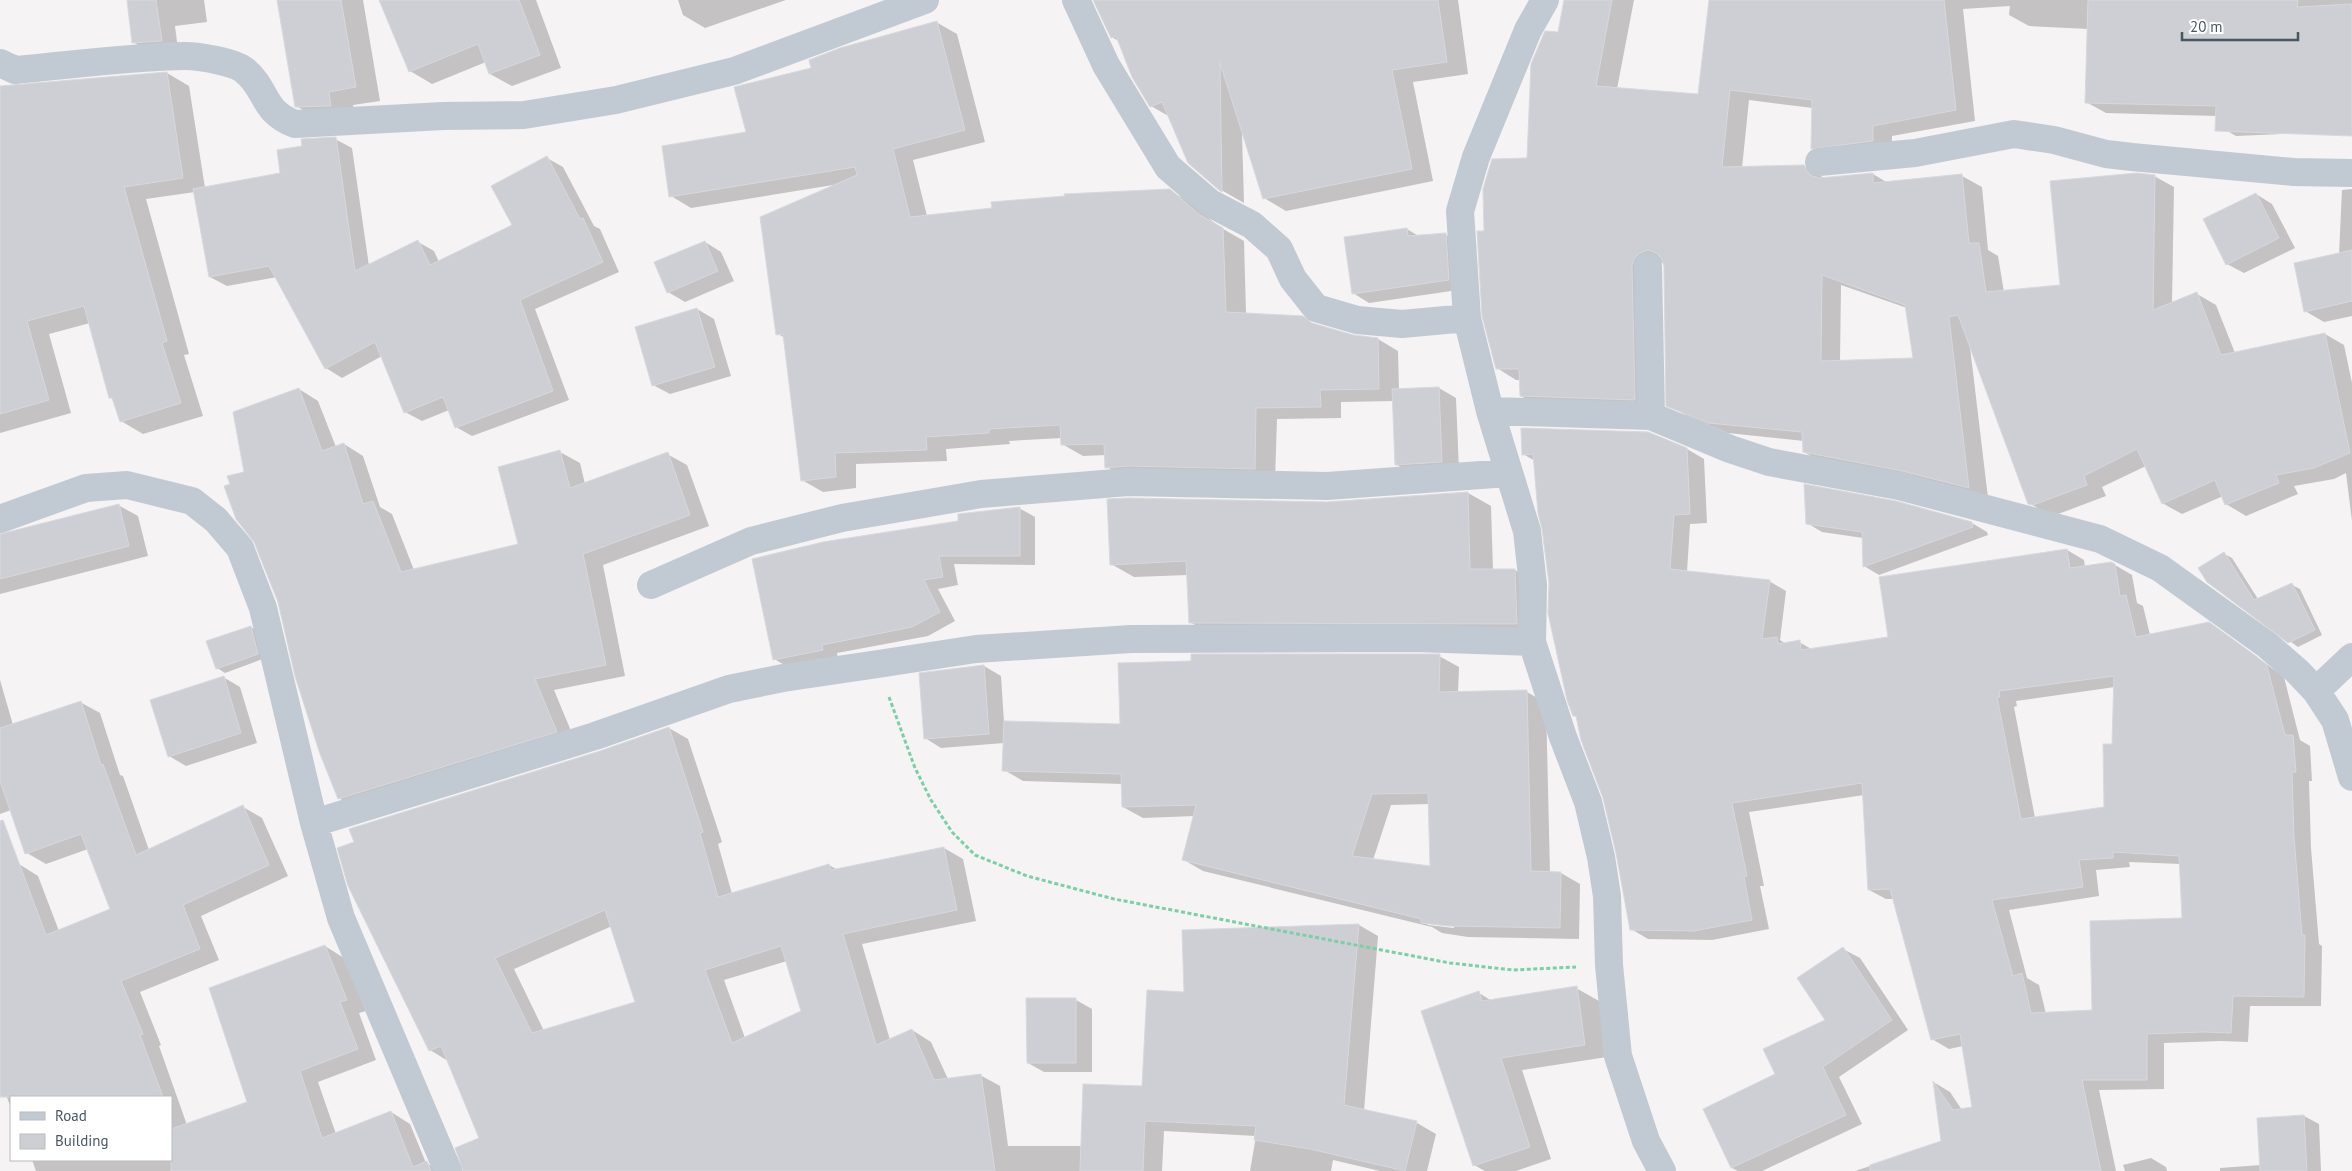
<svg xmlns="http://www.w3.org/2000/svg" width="2352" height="1171" viewBox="0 0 2352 1171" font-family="'PT Sans',sans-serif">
  <rect width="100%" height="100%" fill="#f5f3f3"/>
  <path fill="#0003" fill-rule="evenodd" d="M128 0H204L207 22 175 26 178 50 150 52 133 42Z
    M278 0H363L380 101 353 105 355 120H321L296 106Z
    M380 0H536L561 68 512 86 490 74 486 62 432 84 410 71Z
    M678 0H786L705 28 683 15Z
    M1096 0H1458L1468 74 1413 82 1433 181 1286 211 1264 198 1242 133 1244 203 1223 191 1189 163 1170 117 1151 106 1120 42 1112 37Z
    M1572 0H1634L1617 89 1699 95 1711 0H2352V131L2236 136 2217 125V116L2106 113 2086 102 2088 29 2029 26 2009 15 2010 6 1963 9 1975 121 1892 136V152L1832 159 1813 148V108L1749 100 1742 168 1804 166 1824 178 1873 174 1888 183 1962 176 1982 187 1988 250 1998 256 2004 292 2061 286 2154 176 2174 187 2172 304 2197 294 2216 305 2235 353 2325 334 2344 345 2352 383V521L2346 473 2334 479 2294 486 2298 494 2246 516 2226 504 2223 496 2182 514 2162 503 2146 466 2102 487 2106 496 2053 516 2049 515 2029 503 1970 347 1988 498 1824 463 1804 452V441L1728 433 1687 416 1668 405 1664 262 1659 264 1654 410 1540 407 1521 396 1520 380H1516L1497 368 1485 232 1528 160 1562 73ZM1841 285 1907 308 1914 359 1840 361Z
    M936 22 957 34 985 142 913 160 927 216 1169 190 1190 202 1218 226 1244 241 1246 314 1316 326 1352 336 1378 339 1398 351 1399 390 1439 388 1456 398 1459 471 1413 474 1397 465 1394 401 1341 402V418L1277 419 1275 480 1127 479 1107 467 1106 455 1083 456 1062 444V438L1009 441 1010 444 946 449 947 461 856 464V488L823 492 802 480 785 338 778 334 833 185 691 208 671 196 747 133 812 69Z
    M167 73 189 86 205 188 282 174 304 147 335 139 352 148 369 266 418 242 434 251 439 262 513 225 547 158 563 167 594 226 600 229 619 272 535 309 569 400 472 436 456 427 449 410 422 421 405 412 382 356 342 378 326 368 277 277 227 286 210 277 195 192 146 199 189 354 184 355 203 416 143 434 121 421 113 399 111 398 90 323 49 334 71 413 0 433V87Z
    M2352 189V316L2324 322 2305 311 2339 255 2342 190Z
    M2256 194 2272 204 2295 248 2244 273 2227 264Z
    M1407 229 1420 237 1446 235 1462 244 1465 289 1369 303 1353 293Z
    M705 242 721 252 734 281 685 302 668 292Z
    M697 309 714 319 731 376 670 394 653 385Z
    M299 389 318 401 336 447 344 444 363 456 380 507 392 514 414 570 519 544 560 452 580 463 585 484 667 454 687 465 709 526 603 565 625 676 554 690 576 743 358 810 339 798 279 602 231 485 246 473Z
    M1687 449 1704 459 1707 523 1690 524 1687 572 1769 581 1786 591 1780 640 1786 644 1799 642 1813 650 1890 638 2067 550 2084 560 2085 567 2115 565 2132 575 2137 603 2143 606 2150 635 2209 624 2226 634 2284 677 2300 740 2310 746 2312 781H2309L2311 848 2319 944 2322 946 2321 1006H2250L2248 1042 2221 1041 2164 1043V1089L2099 1090 2116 1171H1855L1943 1142 1935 1083 1950 1092 1962 1110 1973 1108 1963 1046 1949 1049 1932 1039 1894 899H1886L1869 890 1864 795 1749 812 1764 886H1760L1769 929 1712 940 1648 939 1631 929 1617 853 1604 798 1577 717 1574 716 1550 583 1535 461 1523 454ZM2115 687 2113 745 2105 808 2035 818 2014 707 2017 706 2016 701ZM2129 862 2181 864 2184 919 2093 1011 2046 1014 2039 985 2027 978 2009 910 2099 896 2096 870 2130 867Z
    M1468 493 1491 506 1493 570H1515L1538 583 1539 636H1214L1190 622 1188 575 1134 577 1111 564 1327 503Z
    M118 505 138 516 148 556 0 594V535Z
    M1019 508 1035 517V565L954 564 958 585 938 589 955 621 928 636 837 653 838 659 790 668 774 659 959 522Z
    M1807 523H1972L1987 532 1988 535 1879 575 1864 566 1863 538 1822 532Z
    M2224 554 2232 558 2258 599 2292 585 2300 589 2322 635 2298 647 2208 582Z
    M251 627 259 632 265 658 225 673 217 668Z
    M1439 656 1459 667 1458 693 1527 692 1546 703 1550 873H1561L1580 884 1579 939 1468 937 1442 933 1432 927 1203 871 1184 860 1195 816 1143 818 1123 807V784L1023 781 1004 770V743L941 748 925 738 921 675 984 666 1001 676 1004 722 1121 725ZM1430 804 1431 868 1373 860 1391 805ZM1425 922 1454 926V928L1428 925Z
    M223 677 240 687 257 743 186 766 169 756Z
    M0 680 13 725 80 702 100 713 120 775 123 776 149 850 243 807 262 818 288 876 201 916 219 960 140 992 161 1045 159 1046 187 1125 249 1103 325 946 344 958 366 1011 359 1013 376 1060 318 1082 336 1134 391 1112 410 1124 426 1163 441 1171H36L32 1160H171V1097H11V1108L5 1092 0 1095V871L19 864 38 876 59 931 112 910 88 849 46 864 27 853 11 810 0 814Z
    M669 728 688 739 722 842 718 844 732 894 829 865 838 870 944 848 963 859 976 921 862 944 890 1040 912 1030 931 1042 948 1079 980 1075 1000 1086 1008 1146H1082L1143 1087 1185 994 1359 925 1378 936 1364 1111 1417 1123 1436 1134 1427 1171H1380L1333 1160 1331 1171H1250L1256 1136 1164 1131 1162 1171H464L481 1138 448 1061 430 1050 601 752ZM612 926 637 1002 544 1031 514 969ZM787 961 802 1012 745 1038 724 980Z
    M1843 949 1860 958 1908 1030 1839 1077 1862 1124 1762 1171H1738L1732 1168 1704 1110 1777 1075 1827 1020Z
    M1576 988 1599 1001 1607 1057 1522 1070 1551 1159 1516 1171H1485L1474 1165 1479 993 1492 1001Z
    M1076 1000 1092 1009V1072H1044L1028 1063Z
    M2304 1116 2319 1124 2321 1171H2220V1168L2261 1165Z
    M2151 1158 2166 1167 2167 1171H2125L2123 1165Z"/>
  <path fill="#cdcfd5" stroke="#d7d9de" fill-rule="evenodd" d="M127 0H156L162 41 132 43Z
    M277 0H341L356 87 329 92 331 106 295 107Z
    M379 0H519L540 55 489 74 478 44 409 72Z
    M1093 0H1438L1447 62 1392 70 1412 169 1263 199 1220 63 1222 192 1219 190 1188 163 1162 102 1150 107 1132 77 1116 36 1111 38Z
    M1564 0H1612L1596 86 1698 94 1709 0H1944L1956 110 1873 126V141L1811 149 1812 100 1730 90 1722 167 1804 165 1807 171 1812 176 1820 178 1873 173V183L1962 174 1969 243H1979L1986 292 2060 285 2050 181 2137 173 2155 175 2153 310 2197 292 2221 355 2325 333 2350 453 2314 468 2276 475 2279 483 2225 505 2215 480 2162 504 2137 449 2084 476 2087 485 2033 505 2028 504 1958 315 1949 317 1969 488 1902 471 1803 452 1802 432 1708 423 1666 406 1664 266 1661 258 1656 253 1648 250 1640 253 1634 259 1632 266 1635 400 1520 396 1519 369H1496L1482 316 1477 231H1484L1483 189 1492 159 1527 158 1531 64 1545 31 1558 32ZM1822 275 1905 305 1913 358 1821 361Z
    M2088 0H2298L2297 7 2352 4V136L2215 131 2216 106 2085 103Z
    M937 21 965 130 893 149 910 217 992 208 991 202 1065 196 1064 194 1170 189 1200 215 1223 228 1226 312 1303 316 1312 323 1353 335 1378 338 1379 389 1320 390 1321 407 1256 408 1255 469 1128 466 1105 468 1104 444 1061 445 1060 425 989 429V433L926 437 927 450 835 453 836 477 801 481 783 334 776 335 760 217 857 175 855 167 669 197 662 146 746 132 734 87 811 68 809 60 840 48Z
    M167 72 183 178 124 187 167 341 162 343 181 403 120 422 112 398H109L84 306 27 321 49 400 0 414V86Z
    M336 137 355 271 418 240 430 265 512 225 491 186 547 156 580 219 583 218 603 262 520 300 553 391 455 428 443 397 404 413 375 342 325 369 269 266 209 277 193 189 280 173 277 150 302 146 301 139Z
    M2256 193 2279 238 2226 265 2203 219Z
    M1407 228 1408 236 1446 233 1449 280 1352 294 1344 237Z
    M705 241 718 271 667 293 654 262Z
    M2352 250V301L2304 312 2294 263Z
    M697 308 715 367 652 386 635 327Z
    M1439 387 1442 462 1395 465 1392 389Z
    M299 388 322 451 344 443 363 504 373 501 401 572 518 544 498 467 560 450 570 488 668 452 690 515 583 554 606 665 535 679 557 732 338 799 320 754 295 676 278 602 254 542 236 519 224 486 230 484 227 476 244 472 233 412Z
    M1521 428 1648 432 1687 448 1690 514 1674 515 1670 569 1770 580 1762 639 1777 637 1778 644 1800 640 1801 650 1888 637 1879 577 2067 549 2070 568 2111 562 2115 564 2120 596 2126 595 2136 637 2209 622 2257 657 2267 666 2285 735H2293L2296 772H2292L2294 837 2302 935H2305L2304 997 2233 996 2231 1033 2203 1032 2147 1034V1080H2082L2101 1171H1870V1165L1941 1141 1933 1081 1953 1110 1972 1107 1960 1034 1931 1040 1890 889 1868 890 1862 783 1732 803 1747 876 1744 877 1752 920 1694 931 1630 930 1616 853 1603 798 1581 740 1576 716H1573L1567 700 1548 613 1549 583 1542 529 1538 513 1533 454 1522 455ZM2114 676 2112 744H2103L2104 807 2021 819 1997 697H2000L1999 691ZM2113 852 2179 856 2182 918 2090 921 2092 1010 2031 1013 2022 973 2013 976 1992 900 2083 887 2079 860 2113 858Z
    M1804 484 1896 501 1972 522 1973 527 1863 567 1862 532 1806 524Z
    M1468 492 1470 569H1515L1517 624 1189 623 1186 561 1110 565 1107 499 1128 498 1327 502Z
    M119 504 129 546 0 579V534Z
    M1020 507V556H939L943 577 924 580 940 612 912 627 822 645 823 650 773 660 752 559 823 542 958 521V514Z
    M2224 552 2254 600 2292 583 2315 630 2288 643 2207 582 2198 568Z
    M251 626 258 654 216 669 206 641Z
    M1191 654H1440L1439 692 1527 690 1531 871 1561 872 1560 928 1448 926 1421 923V919L1182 860 1196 805 1122 807 1121 774 1002 771 1004 721 1120 724 1118 663 1191 661ZM1428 793 1430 866 1352 856 1372 794Z
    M984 665 989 734 924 739 919 673Z
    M224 676 241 733 168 757 150 700Z
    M81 701 101 765 103 764 136 855 243 805 269 865 183 905 200 949 121 981 143 1034 140 1035 163 1097H0V821L3 820 46 935 110 909 81 834 25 854 0 781V728Z
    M669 727 703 832 700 833 718 897 829 864 831 870 944 847 957 910 843 934 876 1045 912 1029 934 1080 981 1074 995 1171H463L455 1148 479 1138 441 1046 429 1051 348 886 337 848 354 842 349 829 600 751ZM605 910 635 1002 532 1033 495 958ZM781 946 801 1011 732 1043 705 970Z
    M1359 924 1344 1105 1417 1121 1405 1171 1310 1149 1254 1140 1256 1126 1145 1121 1143 1171H1080L1083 1084 1142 1086 1147 990 1184 992 1182 930Z
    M325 945 347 1000 340 1002 358 1049 300 1071 322 1138 391 1111 413 1167 427 1161 431 1171H171V1129L247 1102 209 988Z
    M1843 947 1892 1020 1823 1067 1846 1115 1731 1168 1703 1109 1775 1074 1763 1049 1825 1020 1797 978Z
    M1577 986 1585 1045 1501 1058 1530 1147 1473 1166 1421 1011 1479 991 1482 1001Z
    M1026 998H1076V1063H1027Z
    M2304 1115 2307 1171H2260L2257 1118Z"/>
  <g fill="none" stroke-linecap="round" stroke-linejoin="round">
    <path stroke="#7ad0a6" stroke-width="3" stroke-dasharray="4 2.5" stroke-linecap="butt" d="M889 697 915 768 931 800 952 832 975 855 1027 876 1114 899 1450 963 1513 970 1576 967"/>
    <path stroke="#c1cad2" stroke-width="28" d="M1076 0 1106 65 1168 167 1210 203 1252 225 1279 249 1293 279 1316 308 1357 320 1402 324 1467 318
      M1545 0 1528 30 1476 157 1460 211 1467 318 1490 411 1527 531 1533 585 1532 642 1563 737 1588 802 1601 857 1607 896 1609 965 1618 1056 1646 1141 1662 1171
      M0 63 15 70C71 65 129 57 185 56 199 56 234 62 244 70 268 89 261 111 295 124L443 116 524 115 616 100 734 71 925 0
      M1819 162 1915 153 2014 134 2054 140 2106 154 2132 157 2294 172 2352 173
      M1648 266 1651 416
      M1490 411 1651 416 1730 449 1769 462 1899 486 2100 539 2160 568 2267 645 2297 671 2316 691 2335 720 2352 777
      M0 519 86 488 127 485 192 501 216 520 240 548 263 608 314 823 341 918 448 1171
      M651 585 751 541 842 518 981 494 1128 482 1327 486 1509 473
      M2316 691 2352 657
      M314 823 595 736 729 689 783 678 878 664 976 649 1131 639 1416 638 1532 642"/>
  </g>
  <rect x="10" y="1096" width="162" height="65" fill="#ffffff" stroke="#b7bbc0"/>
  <rect x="20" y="1112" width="25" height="8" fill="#c1cad2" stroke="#b7bbc0"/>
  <text x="55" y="1121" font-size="15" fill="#4a5661">Road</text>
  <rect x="20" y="1134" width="25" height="15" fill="#cdcfd5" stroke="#b7bbc0"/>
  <text x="55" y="1146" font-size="15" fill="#4a5661">Building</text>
  <path d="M2182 32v8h116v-8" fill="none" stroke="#4a5661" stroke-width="2.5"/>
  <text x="2190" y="32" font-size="15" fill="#4a5661" stroke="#ffffff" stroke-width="4" paint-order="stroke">20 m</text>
</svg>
